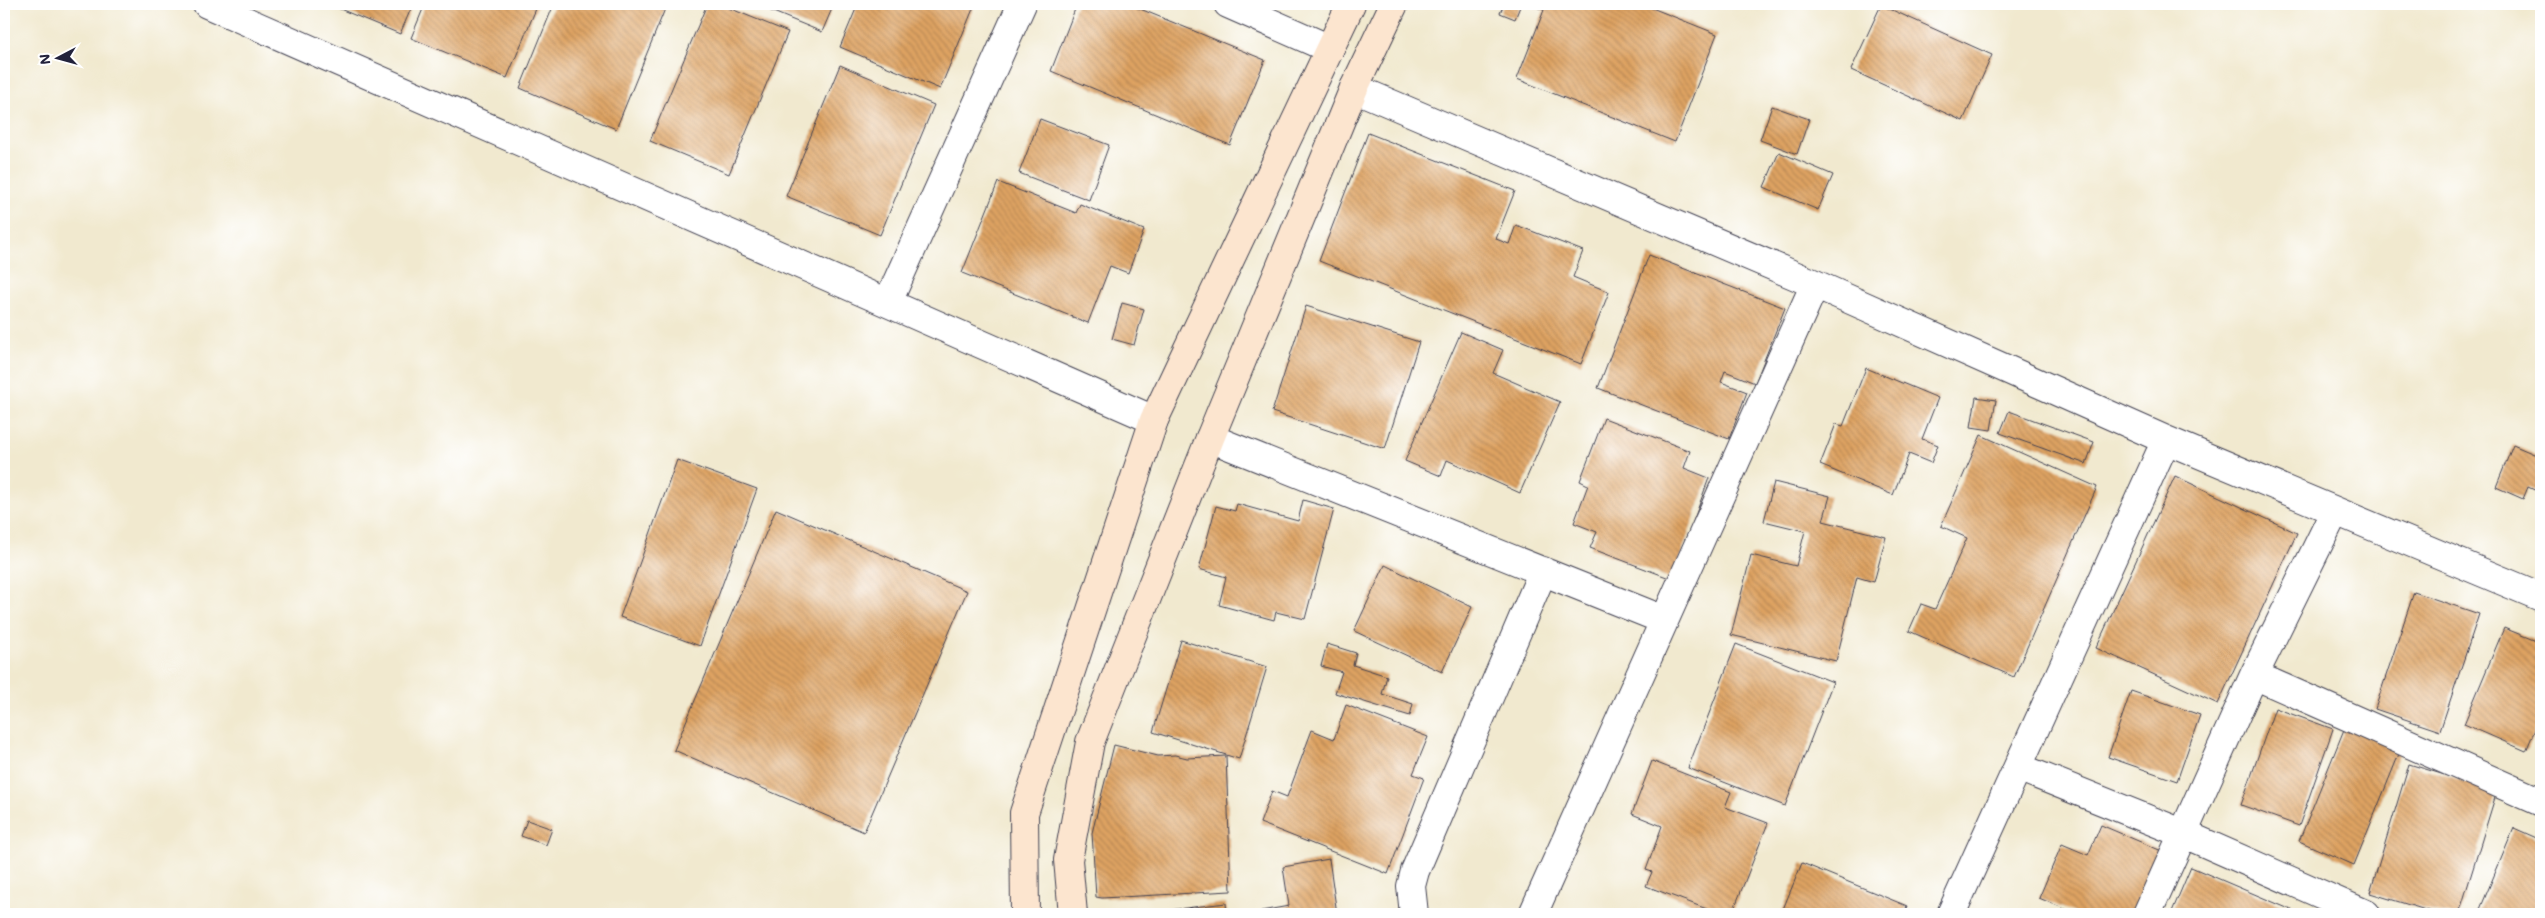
<svg xmlns="http://www.w3.org/2000/svg" width="2545" height="918" viewBox="0 0 2545 918" font-family="Mali,sans-serif">
  <defs>
    <pattern id="building-back-hatch" width="6" height="6" patternUnits="userSpaceOnUse" patternTransform="scale(1.25)"><rect width="6" height="6" fill="#dea362"/><path d="M-1 5l2 2M0 0l6 6M5-1l2 2" fill="none" stroke="#b48452"/></pattern>
  </defs>
  <rect width="100%" height="100%" fill="#fff"/>
  <filter id="ink" filterUnits="userSpaceOnUse"><feTurbulence type="fractalNoise" baseFrequency=".02" numOctaves="2"/><feDisplacementMap in="SourceGraphic" scale="10" xChannelSelector="R" yChannelSelector="G"/><feConvolveMatrix kernelMatrix="1 2 1 2 8 2 1 2 1" color-interpolation-filters="sRGB"/></filter>
  <filter id="wash" filterUnits="userSpaceOnUse"><feTurbulence type="fractalNoise" baseFrequency=".0096" numOctaves="4" result="noise"/><feDisplacementMap in="SourceGraphic" scale="20" xChannelSelector="R" yChannelSelector="G"/><feGaussianBlur stdDeviation="1.12" result="paint"/><feColorMatrix in="noise" values="0 0 0 0 0 0 0 0 0 0 0 0 0 0 0 0 0 1.4 0 .05"/><feComposite in="paint" operator="in"/></filter>
  <g filter="url(#wash)">
    <rect width="100%" height="100%" fill="#f1e9cf"/>
    <g id="blocks">
      <path fill="url(#building-back-hatch)" d="M328 4H413L400 34Z
        M425 4H538L507 78 411 38Z
        M554 4H667L616 129 520 88Z
        M707 4H719L788 32 729 174 650 141Z
        M754 4H834L822 32Z
        M858 4H975L940 89 840 47Z
        M1077 4H1128L1265 60 1230 145 1051 71Z
        M1504 4H1521L1515 19 1500 13Z
        M1529 4H1642L1717 34 1675 142 1517 79 1544 10Z
        M1881 5 1992 55 1963 121 1851 70Z
        M840 65 934 105 880 235 786 196Z
        M1772 106 1809 119 1797 154 1760 140Z
        M1040 119 1109 145 1089 200 1019 173Z
        M1368 133 1515 191 1496 239 1509 244 1516 225 1583 251 1573 277 1609 292 1581 364 1319 261Z
        M1779 152 1833 175 1818 210 1764 187Z
        M998 182 1076 213 1080 204 1144 230 1128 273 1110 266 1088 323 962 273Z
        M1649 255 1785 308 1755 383 1725 371 1721 382 1747 392 1729 439 1598 388Z
        M1122 303 1144 309 1134 345 1112 339Z
        M1306 306 1419 342 1385 449 1272 412Z
        M1461 332 1503 350 1493 373 1560 402 1520 493 1447 460 1441 476 1405 461Z
        M1866 368 1938 398 1922 439 1938 445 1931 463 1909 454 1893 495 1820 465 1836 424 1843 426Z
        M1976 397 1996 400 1991 430 1971 427Z
        M2009 411 2094 442 2086 464 2000 433Z
        M1604 418 1690 451 1684 468 1709 478 1672 579 1590 548 1597 532 1574 523 1588 485 1580 481Z
        M1981 435 2097 487 2014 677 1909 631 1921 604 1935 609 1967 538 1941 526Z
        M2513 445 2541 457V493L2528 487 2523 499 2496 487Z
        M677 460 757 489 700 646 620 617Z
        M2175 476 2297 533 2218 704 2096 648Z
        M1774 482 1830 496 1823 521 1886 537 1874 582 1857 577 1836 661 1731 635 1751 555 1796 566 1805 531 1764 521Z
        M1303 500 1334 509 1305 619 1276 612 1274 620 1219 605 1226 577 1199 569 1216 506 1235 511 1237 504 1298 521Z
        M776 509 967 591 864 832 674 750Z
        M1385 565 1472 607 1442 672 1354 631Z
        M2414 592 2479 614 2440 731 2375 709Z
        M2504 628 2541 643V715L2526 751 2464 724Z
        M1181 640 1267 667 1239 759 1153 732Z
        M1327 644 1356 653 1353 665 1387 676 1382 694 1413 704 1410 716 1335 693 1342 672 1321 666Z
        M1736 644 1833 682 1785 806 1688 768Z
        M2131 691 2200 715 2177 781 2108 757Z
        M1346 705 1428 737 1413 774 1424 778 1388 874 1260 823 1272 791 1287 797 1312 730 1334 739Z
        M2275 708 2333 729 2299 826 2241 805Z
        M2345 727 2401 749 2354 865 2299 841Z
        M1114 745 1158 756 1175 755 1187 758 1226 756 1231 891 1102 898 1096 897 1092 833Z
        M1652 761 1731 792 1725 807 1768 823 1732 914H1720L1646 886 1652 872 1646 870 1662 826 1632 814Z
        M2409 764 2497 791 2459 914H2439L2370 893Z
        M527 820 552 829 546 845 521 836Z
        M2101 825 2164 852 2138 914H2077L2039 898 2062 844 2088 855Z
        M2514 828 2541 840V914H2478Z
        M1329 859 1337 914H1261V911L1289 906 1283 867Z
        M1802 863 1907 906 1904 914H1781Z
        M2191 867 2301 914H2171Z
        M1226 903 1227 914H1145V913Z"/>
    </g>
  </g>
  <g filter="url(#ink)">
    <use href="#blocks" fill-opacity="0" stroke="#414051" stroke-width="1"/>
    <g fill="none" stroke-linecap="round" stroke-linejoin="round">
      <defs>
        <path id="street" d="M207 4 1154 420
          M1228 4 1330 49
          M1354 88 1815 284 2166 440 2541 597
          M888 302 1022 4
          M1210 438 1664 620
          M2254 675 2541 802
          M2018 767 2182 833 2366 914
          M1414 914 1411 886 1415 871 1543 571
          M1533 914 1815 284
          M1951 914 2166 440
          M2147 914 2254 675 2335 511"/>
        <path id="secondary" d="M1025 914 1024 813 1154 420 1351 4
          M1073 914 1068 860 1090 742 1210 438 1354 88 1394 4"/>
      </defs>
      <use href="#street" stroke="#414051" stroke-width="30"/>
      <use href="#secondary" stroke="#414051" stroke-width="30"/>
      <use href="#street" stroke="#fff" stroke-width="28"/>
      <use href="#secondary" stroke="#fce5cf" stroke-width="28"/>
    </g>
  </g>
  <rect width="2545" height="918" fill="none" stroke="#fff" stroke-width="20"/>
  <g transform="translate(58 58) rotate(264)" stroke="#ffffff" stroke-width="4" paint-order="stroke">
  <path d="M0-4L9 19L0 12L-9 19Z" fill="#22223b"/>
  <text y="-8" font-size="14" font-weight="bold" text-anchor="middle" fill="#22223b">N</text>
  </g>
</svg>
